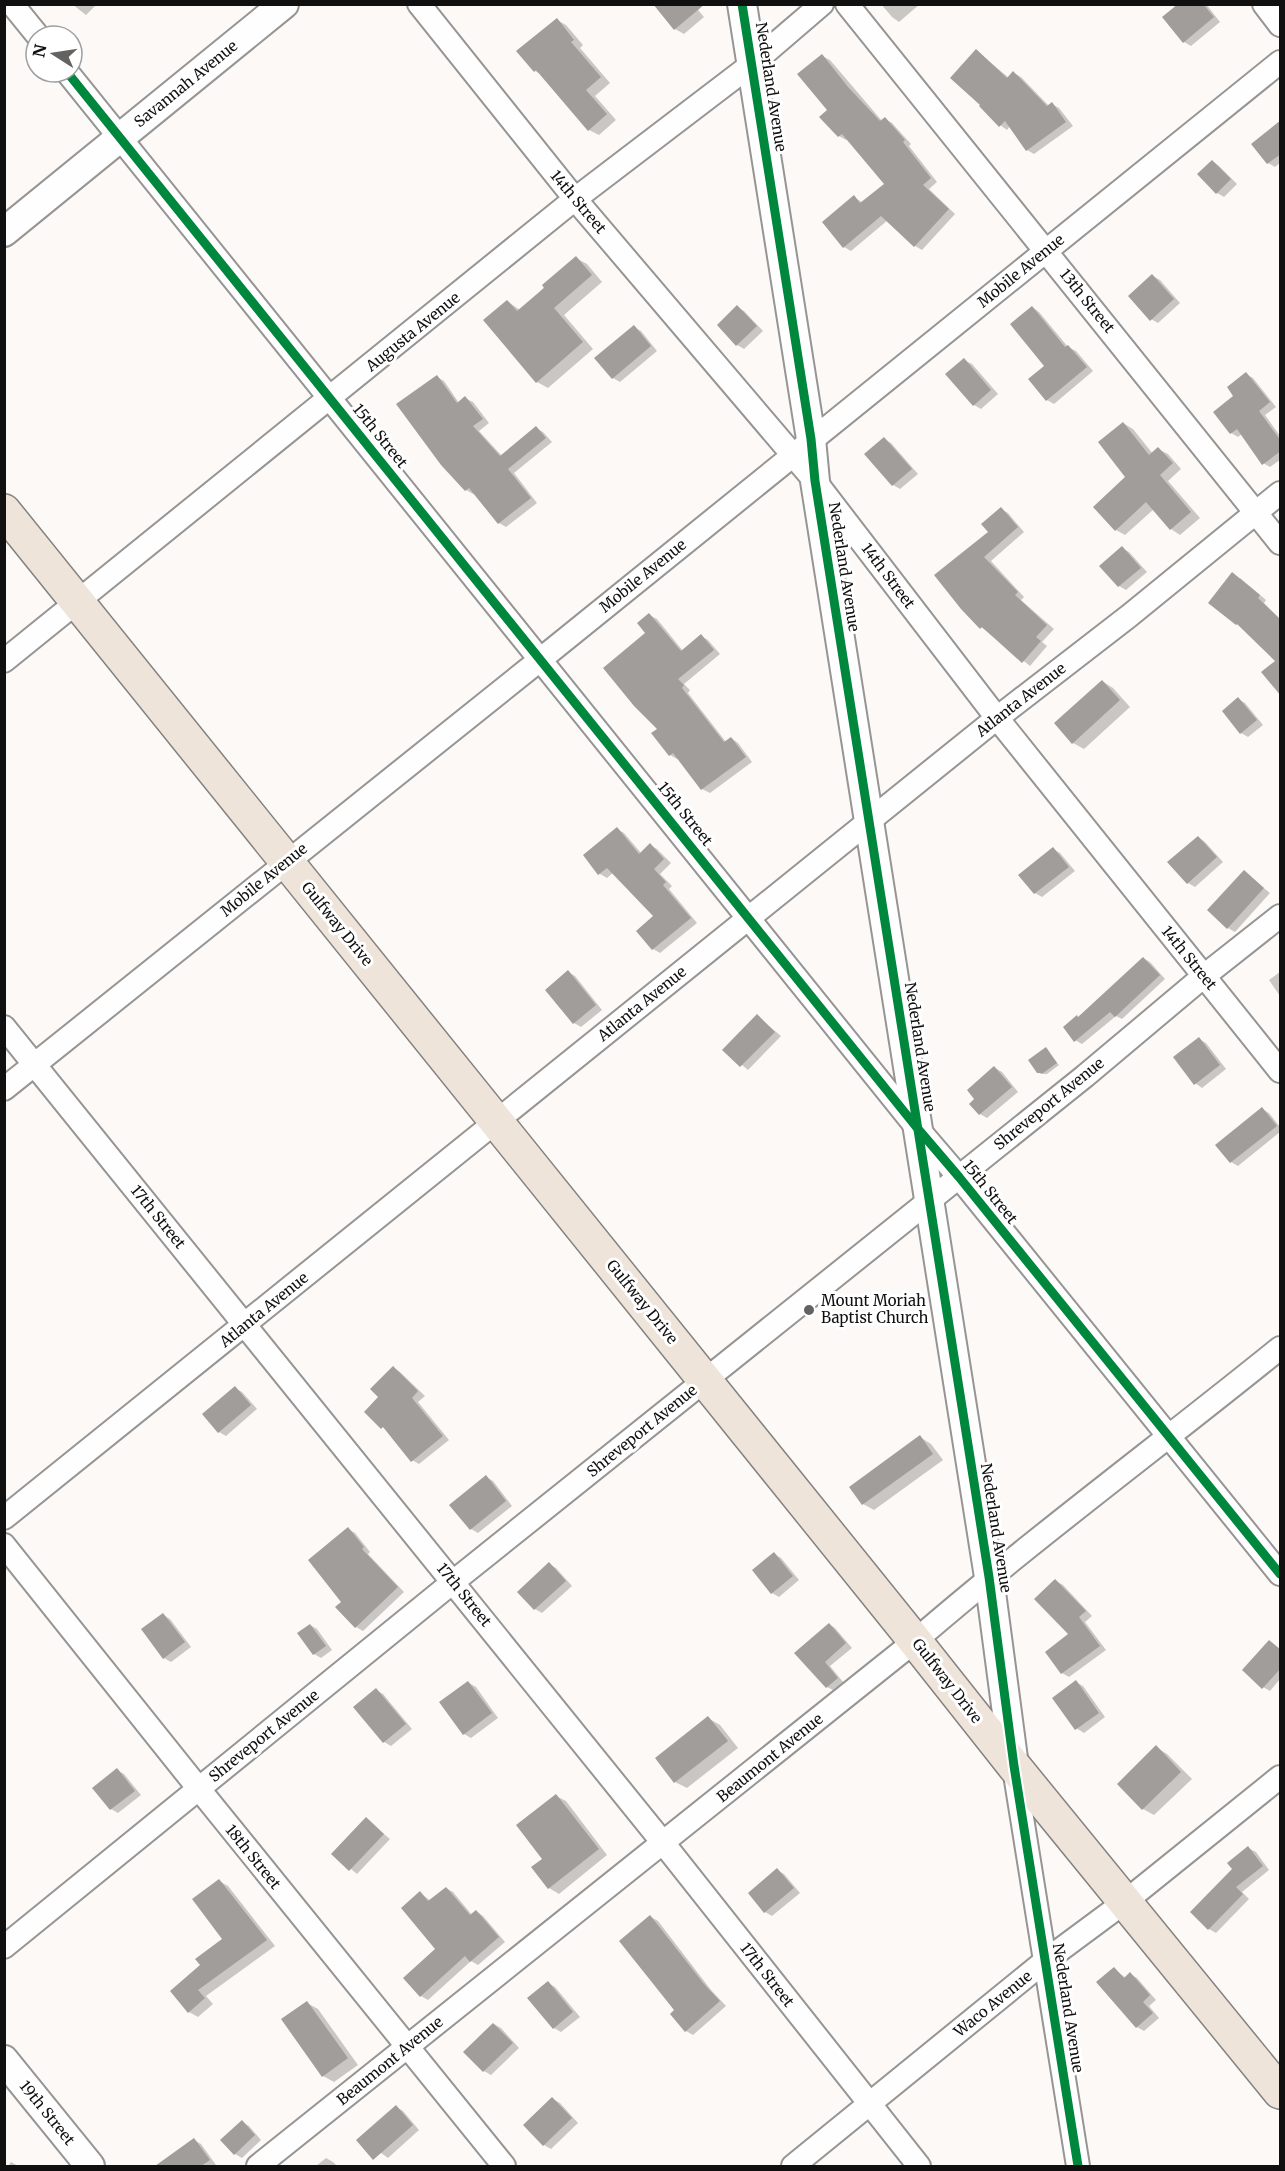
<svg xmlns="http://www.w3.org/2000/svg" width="1285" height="2171" viewBox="0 0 1285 2171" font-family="Merriweather,serif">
  <rect width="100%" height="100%" fill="#fcf9f6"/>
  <path fill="#0003" d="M72 4H97L86 15Z
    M693 4 704 17 684 34 675 29Z
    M881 4H920L899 22 892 17Z
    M1173 4H1206L1220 22 1191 46 1184 42 1176 8Z
    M557 20 566 25 583 45 580 48 610 83 595 96 616 120 599 135 589 130 544 76 535 71 518 51Z
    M977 51 1009 78 1014 73 1021 77 1049 106 1052 104 1059 108 1073 126 1034 154 1027 150 1010 126 1007 130 1000 125Z
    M822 56 830 60 882 121 885 119 892 123 911 144 909 146 937 182 929 189 955 214 922 250 915 246 888 220 851 251 844 247 854 197 863 203 886 184 848 138 846 140 839 136 821 117 829 110Z
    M1280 122V163L1275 167 1268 163 1253 144Z
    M1212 161 1219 166 1237 184 1224 197 1217 193Z
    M576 258 587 264 602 282 564 315 593 349 548 388 537 382 507 301 520 310Z
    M1153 276 1160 280 1180 303 1158 323 1151 319Z
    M737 307 744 311 763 331 744 349 737 345 719 325Z
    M1032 307 1039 312 1068 347 1076 351 1093 371 1054 404 1047 400 1046 366Z
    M634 327 641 331 657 351 620 382 613 378 597 358Z
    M964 360 972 364 998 394 981 409 974 405Z
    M1246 374 1253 378 1276 407 1265 415 1280 436V460L1270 467 1263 463 1242 434 1238 437 1231 433 1235 396Z
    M437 377 444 381 459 403 465 398 473 402 489 423 479 431 502 456 536 428 543 432 552 442 514 473 537 503 506 527 499 523 475 493 473 494 466 490Z
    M1123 423 1133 429 1153 454 1158 449 1168 454 1181 469 1168 481 1200 518 1180 535 1171 529 1154 509 1125 535 1116 530 1127 477Z
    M884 439 891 443 918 474 900 489 893 485Z
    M1001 509 1008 513 1024 532 991 561 1024 597 1021 600 1054 629 1042 642 1047 646 1030 666 981 627 963 608 990 532Z
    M1122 548 1129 552 1147 572 1126 590 1119 586Z
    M1240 578 1266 600 1264 603 1280 619V692L1277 661 1244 629 1237 624Z
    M649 615 657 619 683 651 701 636 708 640 720 654 684 684 690 690 688 693 726 742 731 738 738 743 752 762 710 793 702 789 679 758 677 759 670 755 659 729 648 633Z
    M1102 681 1113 688 1130 707 1084 749 1073 743Z
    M1238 699 1245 703 1263 725 1248 737 1241 733Z
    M617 829 624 833 641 853 650 845 657 849 671 863 660 874 672 886 669 889 697 923 660 953 653 949 638 931 655 916 614 872 607 878 600 874 585 856Z
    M1198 837 1205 842 1223 862 1195 887 1188 883Z
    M1053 849 1060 853 1075 871 1042 897 1035 893Z
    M1244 872 1270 893 1235 932 1228 928Z
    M1143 958 1150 962 1165 979 1122 1019 1116 1016 1082 1044 1075 1040 1079 1018Z
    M568 972 575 976 602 1010 581 1027 574 1023Z
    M1280 972V996L1269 980Z
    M757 1016 781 1036 748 1070 724 1050Z
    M1199 1039 1206 1043 1226 1069 1202 1088 1195 1083Z
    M1046 1049 1059 1065 1047 1074H1041L1038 1072Z
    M995 1068 1002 1072 1018 1092 987 1118 980 1114Z
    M1262 1109 1269 1113 1280 1127V1132L1238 1166 1231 1162Z
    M393 1368 400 1372 425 1396 418 1402 449 1440 419 1464 412 1460 389 1432 366 1412 380 1397Z
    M235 1388 242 1392 257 1409 226 1436 219 1432Z
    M920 1437 931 1444 943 1460 874 1510 863 1504Z
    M486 1477 493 1481 512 1506 478 1533 471 1529 451 1505Z
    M348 1529 355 1533 370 1552 368 1554 404 1592 363 1631 356 1627 343 1602Z
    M774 1554 781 1558 799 1580 779 1597 772 1593Z
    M549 1564 556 1568 572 1586 542 1613 535 1609Z
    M1056 1581 1063 1585 1092 1616 1085 1622 1106 1650 1069 1677 1062 1673 1071 1635Z
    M163 1615 170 1619 191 1647 171 1662 164 1658Z
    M829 1624 835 1628 852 1648 830 1666 843 1682 833 1690 827 1687 796 1653Z
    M310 1625 317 1629 332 1650 321 1658 314 1654Z
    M1270 1642 1280 1649V1679L1270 1691 1263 1687Z
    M1076 1682 1083 1686 1105 1717 1084 1733 1076 1728Z
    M469 1683 476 1687 498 1718 471 1738 464 1734Z
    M376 1690 383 1694 412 1729 391 1746 384 1742Z
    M708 1718 720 1725 738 1748 687 1788 675 1782Z
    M1156 1747 1167 1754 1192 1779 1154 1815 1143 1809 1119 1784Z
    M117 1770 124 1774 141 1795 118 1813 111 1809 95 1788Z
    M556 1796 566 1801 607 1855 559 1894 549 1888 544 1859Z
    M366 1819 390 1839 357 1874 333 1854Z
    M1248 1848 1256 1852 1269 1870 1242 1892 1249 1899 1216 1933 1209 1929 1192 1912 1234 1869Z
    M777 1870 784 1874 800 1893 772 1916 765 1912Z
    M219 1881 228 1886 275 1946 206 1996 213 2004 198 2017 189 2012 202 1965 224 1940Z
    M446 1888 453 1892 472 1915 476 1911 483 1916 505 1942 478 1965 471 1961 428 2000 421 1996 437 1949 420 1893 431 1901Z
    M651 1917 658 1921 711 1990 726 2006 693 2035 686 2031 676 2010Z
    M1114 1969 1126 1978 1130 1974 1137 1978 1156 2000 1149 2006 1159 2018 1144 2031 1137 2027Z
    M548 1983 555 1987 580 2017 561 2032 554 2028Z
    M307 2003 318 2009 358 2065 334 2082 323 2076Z
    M494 2024 501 2028 519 2048 491 2075 484 2071Z
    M553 2099 560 2103 578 2123 551 2149 544 2145Z
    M396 2107 403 2111 419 2130 388 2158 381 2153 365 2134Z
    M242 2122 249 2126 261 2140 242 2158 235 2154Z
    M194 2140 201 2144 216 2165 214 2166H158Z
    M326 2158 333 2162 337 2166H316Z
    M11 2162 18 2166H8Z"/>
  <path fill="#a09d9b" d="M653 4H705L674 30Z
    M1178 4H1203L1214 17 1183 43 1162 17Z
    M557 18 574 40 571 42 601 77 586 90 607 114 588 131 536 70 534 72 516 51Z
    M976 49 1007 78 1013 71 1047 106 1052 102 1066 122 1026 151 1005 121 999 127 979 106 980 105 950 78Z
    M822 54 848 87 880 121 885 117 905 140 903 142 931 178 923 185 949 209 914 247 881 216 843 248 822 222 854 195 860 203 884 184 842 134 838 137 819 117 827 110 797 74Z
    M1281 120V154L1267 164 1251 144Z
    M1212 160 1231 179 1216 194 1197 174Z
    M576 256 592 275 554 308 583 342 536 383 483 320 507 300 517 311 544 288 542 285Z
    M1152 274 1174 299 1150 321 1128 296Z
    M737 305 757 326 736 346 717 325Z
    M1032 306 1065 347 1068 345 1087 367 1046 401 1028 379 1044 366 1010 324Z
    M634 325 651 346 612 379 594 358Z
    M964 358 991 390 973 406 945 374Z
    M1246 372 1270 402 1259 411 1281 441V451L1262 465 1237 429 1230 434 1213 412 1233 396 1227 387Z
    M437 375 457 403 465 396 483 419 473 426 500 456 536 426 546 438 508 469 531 498 498 524 469 488 465 491 441 465 396 404Z
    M1123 422 1149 455 1158 447 1173 463 1160 475 1191 512 1170 530 1146 502 1115 531 1093 507 1125 477 1098 442Z
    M884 437 912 469 892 486 864 454Z
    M1001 507 1018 527 984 557 1018 592 1015 595 1047 625 1036 637 1041 641 1022 663 982 627 980 629 961 609 934 575 988 532 981 524Z
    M1122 546 1141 568 1118 587 1099 566Z
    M1232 572 1260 595 1258 598 1281 620V696L1261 672 1275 661 1237 624 1236 625 1208 603Z
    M649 613 681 651 701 634 714 650 678 679 684 685 682 688 724 742 731 737 746 757 701 790 673 753 669 756 651 733 657 729 634 706 603 668 645 633 637 623Z
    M1102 680 1120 700 1072 744 1054 723Z
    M1238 697 1257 720 1240 734 1222 711Z
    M617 827 639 854 650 843 664 859 654 869 666 882 663 885 691 918 652 950 636 931 653 916 607 868 598 875 583 855Z
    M1198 836 1217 857 1187 884 1167 862Z
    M1053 847 1069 867 1034 894 1018 875Z
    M1244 870 1264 888 1227 929 1207 910Z
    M1143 957 1160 975 1115 1017 1110 1012 1074 1042 1063 1027 1077 1015 1078 1017Z
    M568 970 596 1005 573 1024 545 990Z
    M757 1014 775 1032 740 1067 722 1050Z
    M1199 1037 1220 1065 1194 1085 1173 1057Z
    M1046 1047 1057 1063 1043 1073H1037L1028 1060Z
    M994 1066 1012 1087 979 1115 969 1104 974 1099 967 1090Z
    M1262 1107 1277 1126 1230 1163 1215 1145Z
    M393 1366 418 1391 412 1398 443 1436 411 1462 383 1427 381 1429 364 1412 378 1397 370 1389Z
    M235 1386 251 1405 218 1433 202 1414Z
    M920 1435 933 1454 862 1505 849 1487Z
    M486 1475 506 1501 470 1530 449 1505Z
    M348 1527 364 1547 362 1549 398 1587 355 1628 335 1607 341 1602 308 1560Z
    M774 1552 793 1576 771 1594 752 1570Z
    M549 1562 566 1581 534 1610 517 1592Z
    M1055 1579 1086 1611 1079 1617 1100 1646 1061 1674 1045 1652 1068 1634 1034 1599Z
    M163 1613 185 1642 163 1659 141 1629Z
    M829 1623 846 1643 825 1662 838 1678 826 1688 794 1653Z
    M310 1624 326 1646 313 1655 297 1633Z
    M1269 1640 1281 1650V1668L1262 1689 1242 1670Z
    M1076 1680 1099 1713 1075 1730 1052 1698Z
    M468 1681 492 1713 463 1735 439 1702Z
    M376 1688 406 1724 383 1743 353 1707Z
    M708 1716 728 1741 674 1783 655 1758Z
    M1156 1745 1181 1772 1142 1810 1117 1784Z
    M117 1768 135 1791 110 1810 92 1788Z
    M556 1794 599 1849 548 1889 531 1867 542 1859 516 1825Z
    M366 1817 384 1834 349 1871 331 1854Z
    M1248 1846 1263 1866 1236 1887 1243 1894 1208 1930 1190 1912 1232 1869 1227 1863Z
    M777 1868 794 1888 764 1913 748 1893Z
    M219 1879 267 1940 198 1990 205 1998 188 2013 170 1991 200 1965 195 1959 222 1939 192 1899Z
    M446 1887 470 1915 476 1910 499 1937 470 1962 465 1956 420 1997 403 1978 435 1949 401 1908 420 1891 428 1901Z
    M650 1915 704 1984 720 2001 685 2032 670 2014 674 2010 619 1941Z
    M1114 1967 1124 1978 1130 1972 1150 1995 1143 2002 1153 2013 1136 2028 1096 1982Z
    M548 1981 573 2012 553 2029 527 1998Z
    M307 2001 348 2058 322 2077 281 2019Z
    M493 2023 513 2043 483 2072 463 2052Z
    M552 2097 572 2118 543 2146 523 2125Z
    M396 2105 413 2125 373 2160 356 2140Z
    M242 2120 255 2135 234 2155 220 2140Z
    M194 2138 210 2160 201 2166H155Z"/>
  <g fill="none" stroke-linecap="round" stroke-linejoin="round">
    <defs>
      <path id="minor" d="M12 4 38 36
        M419 4 575 199 815 481 997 718 1280 1071
        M847 4 1280 543
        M1264 4 1280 25
        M67 72 918 1129 959 1177 1280 1574
        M4 661 575 199 752 64 822 4
        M4 1027 664 1844 919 2166
        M4 1089 541 659 1280 62
        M4 1518 997 718 1129 616 1280 493
        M4 1545 199 1789 504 2166
        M1014 1768 1078 2166
        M4 1947 453 1582 1085 1076 1204 976 1280 916
        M258 2166 915 1641C1033 1539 1159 1446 1280 1348
        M793 2166 1045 1961 1126 1901 1280 1777"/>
      <path id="tertiary" d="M742 4 811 439 815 481 989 1577 1014 1766
        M4 232 284 4
        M4 2060 90 2166"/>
      <path id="primary" d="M4 511 915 1641 1014 1766 1280 2092"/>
    </defs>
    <use href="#minor" stroke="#969594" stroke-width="26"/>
    <use href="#tertiary" stroke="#969594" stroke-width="32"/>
    <use href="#primary" stroke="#848281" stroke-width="36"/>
    <use href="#minor" stroke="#fffefe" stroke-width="22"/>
    <use href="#tertiary" stroke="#fffefe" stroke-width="28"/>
    <use href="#primary" stroke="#eee4da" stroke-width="33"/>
    <defs>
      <path id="cycleway" d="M742 4 811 439 815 481 989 1577 1014 1766 1078 2166
        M67 72 918 1129 959 1177 1280 1574"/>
    </defs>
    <use href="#cycleway" stroke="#fff" stroke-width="13"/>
    <use href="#cycleway" stroke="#00873e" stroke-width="9"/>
  </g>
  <circle fill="#636260" stroke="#fff" stroke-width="2" cx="809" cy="1310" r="6"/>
  <g text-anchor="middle" stroke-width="6" stroke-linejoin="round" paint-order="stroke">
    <g font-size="15" fill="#101010" stroke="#fff">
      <text transform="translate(186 84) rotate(-39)" y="5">Savannah Avenue</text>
      <text transform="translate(771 87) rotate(81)" y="5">Nederland Avenue</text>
      <text transform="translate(578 202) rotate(50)" y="5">14th Street</text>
      <text transform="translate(1021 271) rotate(-39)" y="5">Mobile Avenue</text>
      <text transform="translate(1087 301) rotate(51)" y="5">13th Street</text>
      <text transform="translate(413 332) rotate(-39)" y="5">Augusta Avenue</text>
      <text transform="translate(380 436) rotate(51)" y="5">15th Street</text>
      <text transform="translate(844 567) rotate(81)" y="5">Nederland Avenue</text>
      <text transform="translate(643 576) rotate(-39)" y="5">Mobile Avenue</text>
      <text transform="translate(888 576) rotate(53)" y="5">14th Street</text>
      <text transform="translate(1021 700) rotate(-38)" y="5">Atlanta Avenue</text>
      <text transform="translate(685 814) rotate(51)" y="5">15th Street</text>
      <text transform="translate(264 880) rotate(-39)" y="5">Mobile Avenue</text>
      <text transform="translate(337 924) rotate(51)" y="5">Gulfway Drive</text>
      <text transform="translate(1189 958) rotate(51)" y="5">14th Street</text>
      <text transform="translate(642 1004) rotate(-39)" y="5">Atlanta Avenue</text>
      <text transform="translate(920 1047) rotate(81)" y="5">Nederland Avenue</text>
      <text transform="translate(1049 1104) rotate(-39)" y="5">Shreveport Avenue</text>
      <text transform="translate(990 1192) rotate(51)" y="5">15th Street</text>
      <text transform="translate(158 1217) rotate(51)" y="5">17th Street</text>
      <text transform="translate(642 1302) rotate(51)" y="5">Gulfway Drive</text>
      <text transform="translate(264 1310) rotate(-39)" y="5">Atlanta Avenue</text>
      <text transform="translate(642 1431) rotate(-39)" y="5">Shreveport Avenue</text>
      <text transform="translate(996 1528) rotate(81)" y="5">Nederland Avenue</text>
      <text transform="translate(464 1595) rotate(51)" y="5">17th Street</text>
      <text transform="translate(947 1681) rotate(52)" y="5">Gulfway Drive</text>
      <text transform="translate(264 1736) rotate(-39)" y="5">Shreveport Avenue</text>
      <text transform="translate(770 1758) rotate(-39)" y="5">Beaumont Avenue</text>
      <text transform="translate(253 1857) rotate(51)" y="5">18th Street</text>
      <text transform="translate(767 1975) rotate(52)" y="5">17th Street</text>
      <text transform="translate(993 2004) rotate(-39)" y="5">Waco Avenue</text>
      <text transform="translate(1068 2008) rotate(81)" y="5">Nederland Avenue</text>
      <text transform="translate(390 2061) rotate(-39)" y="5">Beaumont Avenue</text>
      <text transform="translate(47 2113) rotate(51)" y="5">19th Street</text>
    </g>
    <g font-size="15" fill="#101010" stroke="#fff" text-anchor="start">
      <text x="821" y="1306">Mount Moriah<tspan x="821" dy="17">Baptist Church</tspan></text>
    </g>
  </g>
  <rect width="1285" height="2171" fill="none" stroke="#101010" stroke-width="12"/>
  <g transform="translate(54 54) rotate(282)"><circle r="28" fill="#ffffff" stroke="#9f9f9f" stroke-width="1.5"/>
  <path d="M0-4.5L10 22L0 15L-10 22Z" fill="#636260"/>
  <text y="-9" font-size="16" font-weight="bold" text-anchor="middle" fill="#101010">N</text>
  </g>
</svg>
